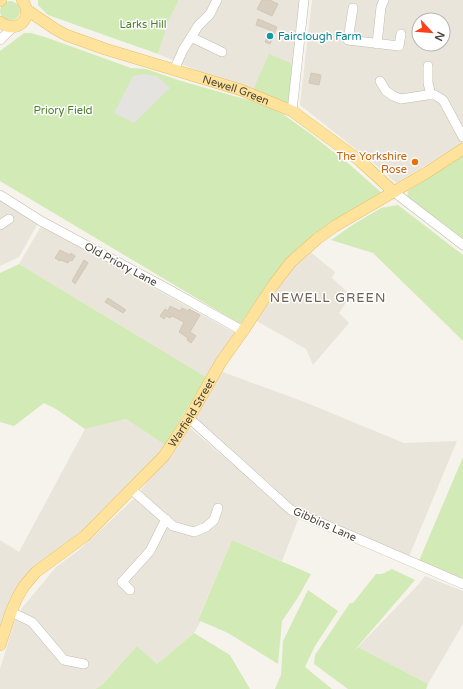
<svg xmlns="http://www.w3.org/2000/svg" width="463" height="689" viewBox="0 0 463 689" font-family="'Varela Round',sans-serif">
  <rect width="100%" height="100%" fill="#f6f3ec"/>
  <path fill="#eae5da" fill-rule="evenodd" d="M179 0H302L295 65 253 90 217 79 158 54 169 20Z
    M312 0H463V143L396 183 376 165 300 105ZM419 20H443V44H419Z
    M0 200 38 223 19 257 0 266Z
    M42 226 235 333 206 377 19 264 40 228Z
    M308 250 335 272 332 278 351 295 339 313 349 323 313 365 306 349 255 320 280 280Z
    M220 371 302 401 404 443 457 441 408 559 297 510 265 479 263 483 193 419Z
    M126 419 165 445 160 453 69 545 31 570 0 634V540L19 552 85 429Z
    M190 428 298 520 282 561 232 540 198 619 201 621 194 633 157 664 137 646 102 685 95 689H0V669L14 623 22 608 56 567 79 550 135 498 151 477 170 457Z
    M425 576 463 591V624L428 684 358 647 418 585Z"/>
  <path fill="#d2eab5" d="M38 0H179L169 20 158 54 48 15 38 5Z
    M0 11a10 10 0 1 1 20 0a10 10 0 1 1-20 0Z
    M24 33H31L45 37 131 68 146 69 181 81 273 107 312 135 350 165 382 193 271 280 240 324 0 181V51Z
    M269 54 295 65 291 106 253 90Z
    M463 156V243L407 198 408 191Z
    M398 205 463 255V341L373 253 331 240 354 224 381 208Z
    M19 264 206 377 165 445 126 419 85 429 56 409 44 403 14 426 0 422V273Z
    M463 457V583L418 563Z
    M232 540 311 574 297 599 282 621 278 664 228 633 198 620Z
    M392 569 415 580 353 652 358 647 428 684 426 689H348L314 664 315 655 350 603H353L376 574H382Z
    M308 590 338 611 315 646 305 667 332 689H275L281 675 283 641Z
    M194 633 230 655 250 689H95L102 685 137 646 157 664Z"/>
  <path fill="#e5e3e0" d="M144 74 157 76 170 88 134 123 114 113 133 76Z"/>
  <path fill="#d8cfc1" stroke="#d3c7b4" d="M262 0H270L278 4 272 16 257 9Z
    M258 19 277 27 270 44 265 42 270 30 256 25Z
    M311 73 321 75 319 85 309 83Z
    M60 250 70 255 71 253 75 256 72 261 70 260 68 263 61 260 60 261 55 258Z
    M84 260 88 263 75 284 72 281Z
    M108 298 126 310 123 313 105 302Z
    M170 306 180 311 182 308 188 311 189 309 200 315 190 332 196 336 191 343 187 340 188 338 179 332 184 322 172 316 170 318 166 316 164 319 160 316 165 309 168 311Z"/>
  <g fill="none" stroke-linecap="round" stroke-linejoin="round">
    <defs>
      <path id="minor" d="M353 8 348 40 399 46 401 34
        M191 37 222 52
        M0 40 13 27
        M377 44 381 7 384 0
        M428 66V83L431 95
        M174 70 183 50 198 26 210 14 217 0
        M380 81 386 91 393 96 401 99 427 95H435L443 100 463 137
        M292 111 304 0
        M394 192 463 245
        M0 195 41 221 166 288 243 331
        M0 225 9 219
        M189 418 291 510 463 584
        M132 490 173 526 194 532 206 527 214 520 218 508
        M130 590 122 582 150 551 166 519
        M11 612 32 622 64 660 84 664"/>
      <g id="major">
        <path d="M0 1 1 0"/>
        <path id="s1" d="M27 10 55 29 66 35 105 49 241 90 292 111 359 160 394 192"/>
        <path d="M0 22C17 36 35 17 22 0"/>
        <path id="s2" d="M0 645 11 612 17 598 24 586 36 572 85 536 164 456 189 418 221 362 243 331 274 284 291 262 317 239 335 226 426 173 463 149"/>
      </g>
    </defs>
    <use href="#minor" stroke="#c2bbae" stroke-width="10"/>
    <use href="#major" stroke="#e6c16a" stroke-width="12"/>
    <use href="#minor" stroke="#fff" stroke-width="9"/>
    <use href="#major" stroke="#ffe39c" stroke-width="11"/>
  </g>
  <circle fill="#0f9aa8" stroke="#fff" stroke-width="1.5" cx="270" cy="36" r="4"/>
  <circle fill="#e8710a" stroke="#fff" stroke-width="1.5" cx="415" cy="162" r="4"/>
  <g text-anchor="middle" stroke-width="3" stroke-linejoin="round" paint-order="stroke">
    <g font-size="11" fill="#4a7f2a" stroke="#fff">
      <text x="143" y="28">Larks Hill</text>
      <text x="63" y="114">Priory Field</text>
    </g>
    <g font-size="11" fill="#0d838f" stroke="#fff" text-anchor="start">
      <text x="278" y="40">Fairclough Farm</text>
    </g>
    <g font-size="11" fill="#4b4439" stroke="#fff">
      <text dy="4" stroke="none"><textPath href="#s1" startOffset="225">Newell Green</textPath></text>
      <text transform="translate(121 264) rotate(28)" y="4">Old Priory Lane</text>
      <text dy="4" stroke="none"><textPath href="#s2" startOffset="307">Warfield Street</textPath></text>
      <text transform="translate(325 524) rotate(24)" y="4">Gibbins Lane</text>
    </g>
    <g font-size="11" fill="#c56008" stroke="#fff" text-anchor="end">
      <text x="407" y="160">The Yorkshire<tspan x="407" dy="13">Rose</tspan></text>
    </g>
    <g font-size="13" letter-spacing="1" fill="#6e6250" stroke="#fff">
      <text x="328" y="302">NEWELL GREEN</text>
    </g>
  </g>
  <g transform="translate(431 32) rotate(116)"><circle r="19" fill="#ffffff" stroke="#b7b4b0"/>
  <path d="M0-3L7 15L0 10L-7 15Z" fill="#fc3f1d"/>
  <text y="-6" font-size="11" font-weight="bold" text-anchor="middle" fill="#4b4439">N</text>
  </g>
</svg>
